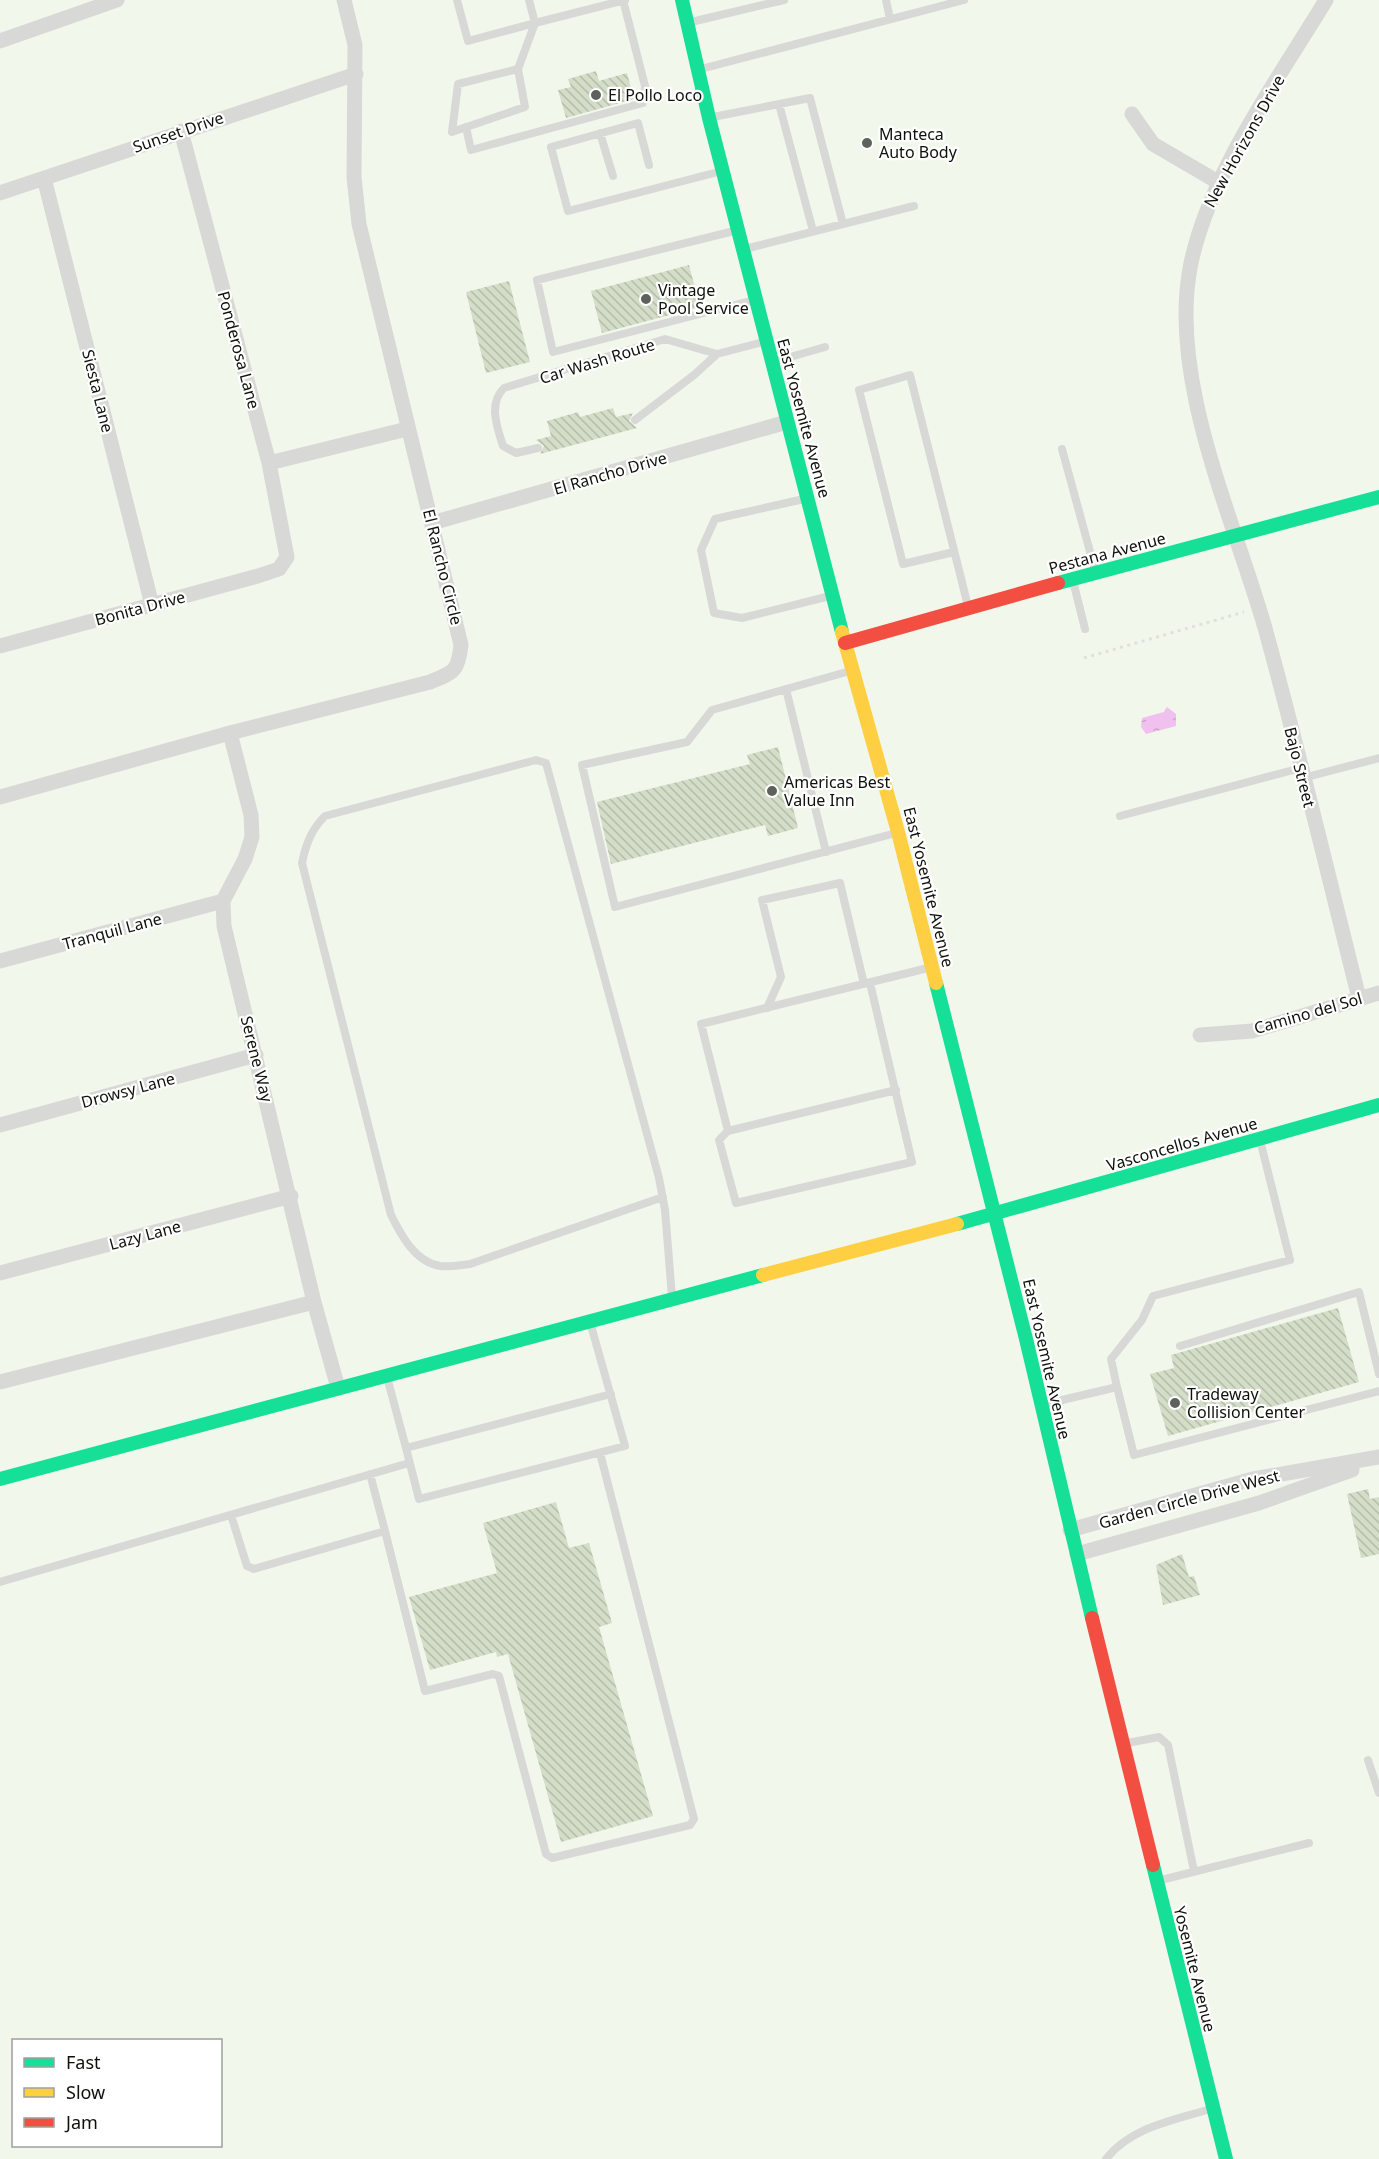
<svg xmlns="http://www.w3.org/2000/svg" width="1379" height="2159" viewBox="0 0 1379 2159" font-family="'Noto Sans',sans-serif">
  <defs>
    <pattern id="water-ripples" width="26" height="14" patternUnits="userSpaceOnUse" patternTransform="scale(1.5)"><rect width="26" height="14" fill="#f0c1ee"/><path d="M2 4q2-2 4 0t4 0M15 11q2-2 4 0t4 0" fill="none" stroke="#cda5cb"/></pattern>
    <pattern id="building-back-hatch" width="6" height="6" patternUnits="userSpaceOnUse" patternTransform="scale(1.5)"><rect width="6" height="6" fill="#d3ddc7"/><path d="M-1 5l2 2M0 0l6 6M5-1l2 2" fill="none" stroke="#b4bdaa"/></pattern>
  </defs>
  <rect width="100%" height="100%" fill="#f2f7ec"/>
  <path fill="url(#water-ripples)" d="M1167 707 1176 714V726L1146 734 1141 727 1142 718 1164 712Z"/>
  <path fill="url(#building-back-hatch)" d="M596 71 599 81 627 73 634 99 566 118 558 90 571 87 568 79Z
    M689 265 700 307 602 333 591 291Z
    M509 281 530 362 486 373 466 292Z
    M613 408 616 417 633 413 629 421 637 428 540 454 544 446 536 440 551 436 547 421 578 412 580 417Z
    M778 747 798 828 768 836 765 825 611 864 597 802 750 764 747 755Z
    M1338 1308 1359 1382 1168 1436 1150 1374 1174 1368 1171 1355Z
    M1368 1489 1370 1499 1379 1497V1554L1361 1558 1347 1494Z
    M556 1502 569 1548 589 1543 612 1623 599 1627 653 1816 561 1842 508 1654 497 1657 496 1652 430 1670 409 1597 497 1573 483 1523Z
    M1182 1554 1189 1577 1194 1576 1200 1595 1163 1605 1156 1565Z"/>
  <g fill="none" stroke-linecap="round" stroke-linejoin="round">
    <path stroke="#dfe1de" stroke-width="3" stroke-dasharray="3 4.5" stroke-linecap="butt" d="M1084 658 1244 612"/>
    <path stroke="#d8d9d7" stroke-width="8" d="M457 0 468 41 535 23 529 0
      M886 0 890 19
      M691 22 784 0
      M518 69 458 84 452 132 525 107 518 69 535 23 625 0
      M701 69 964 0
      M779 104 813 231
      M713 117 810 98 843 224
      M466 127 471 150 643 103 645 86 623 0
      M600 133 613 176
      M649 165 638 123 551 147 568 211 718 172
      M734 231 537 280 553 352 754 300
      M745 249 914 206
      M717 354 763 342
      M776 361 825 347
      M538 448 516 453 503 446C497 427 488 404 504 388L665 339 717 354 694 375 635 420
      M1062 449 1095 570
      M804 499 715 519 701 550 714 613 742 618 830 596
      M954 552 903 564 859 390 910 375 963 586 968 607
      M1073 581 1085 629
      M850 671 712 710 687 742 582 765 615 907 896 833
      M786 689 826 852
      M1303 778 1379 758
      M1120 816 1301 768
      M767 1008 781 977 762 900 840 883 864 984
      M896 1090 728 1131 701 1024 928 968
      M728 1131 719 1140 736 1203 912 1162 870 983
      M663 1197 470 1264C461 1265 449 1267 440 1266 415 1262 401 1235 391 1215L302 863C306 844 311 830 325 816L536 760 546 763 659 1178 665 1210 672 1297
      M590 1322 625 1446 419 1499 406 1448 611 1394
      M1180 1346 1359 1292 1379 1374
      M387 1377 406 1448
      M1117 1387 1134 1455 1379 1391
      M1045 1404 1117 1387 1111 1359 1142 1320 1153 1296 1290 1260 1260 1140
      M370 1474 385 1531
      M231 1515 247 1566 254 1569 385 1531 425 1691 493 1674 499 1676 546 1854 552 1858 690 1825 694 1819 600 1453
      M0 1582 409 1463
      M1127 1743 1159 1737 1168 1745 1194 1871
      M1368 1760 1379 1793
      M1161 1880 1309 1843
      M1106 2159C1131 2127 1172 2121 1210 2109"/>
    <path stroke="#d8d9d7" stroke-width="15" d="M1326 0C1278 79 1210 173 1191 263 1167 377 1234 519 1265 628 1299 751 1328 875 1359 998
      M0 41 117 0
      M1132 114 1153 144 1218 182
      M44 178 152 605
      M0 193 356 74
      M269 463 407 429
      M432 523 787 422
      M0 646 258 576 279 569 287 557 269 463 181 131
      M230 733 251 815 252 837 245 859 223 901 224 926 314 1302 338 1388
      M0 797 230 733 430 682C454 672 458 672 461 645L359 224 354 177 355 45 344 0
      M0 961 223 901
      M1200 1035 1252 1031 1379 993
      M0 1125 256 1055
      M0 1273 291 1196
      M0 1382 314 1302
      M1070 1530 1253 1479 1379 1457
      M1077 1554 1259 1503 1352 1470"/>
    <path stroke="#16e098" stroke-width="14" d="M682 0 709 118 842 632
      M1058 583 1379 497
      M936 983 1026 1339 1092 1618
      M957 1224 1379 1105
      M0 1479 763 1275
      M1153 1865 1226 2159"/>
    <path stroke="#ffcf43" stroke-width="14" d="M842 632 898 832 936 983
      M763 1275 957 1224"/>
    <path stroke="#f24e42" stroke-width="14" d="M845 643 1058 583
      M1092 1618 1153 1865"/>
  </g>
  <g fill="#5e625a" stroke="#fff" stroke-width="2">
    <circle cx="596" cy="95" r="6"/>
    <circle cx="867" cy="143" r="6"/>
    <circle cx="646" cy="299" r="6"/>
    <circle cx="772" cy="791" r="6"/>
    <circle cx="1175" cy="1403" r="6"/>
  </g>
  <g text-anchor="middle" stroke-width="4.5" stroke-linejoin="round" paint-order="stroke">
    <g font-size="16" fill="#0e110b" stroke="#fff" text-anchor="start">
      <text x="608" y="101">El Pollo Loco</text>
      <text x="879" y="140">Manteca<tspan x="879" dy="18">Auto Body</tspan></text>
      <text x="658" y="296">Vintage<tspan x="658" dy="18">Pool Service</tspan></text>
      <text x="784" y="788">Americas Best<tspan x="784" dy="18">Value Inn</tspan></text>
      <text x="1187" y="1400">Tradeway<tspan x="1187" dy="18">Collision Center</tspan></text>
    </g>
    <g font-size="16" fill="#0e110b" stroke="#fff">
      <text transform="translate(178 132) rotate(-19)" y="6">Sunset Drive</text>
      <text transform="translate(1244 141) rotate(-61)" y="6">New Horizons Drive</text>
      <text transform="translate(239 350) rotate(75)" y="6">Ponderosa Lane</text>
      <text transform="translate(597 361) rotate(-17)" y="6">Car Wash Route</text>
      <text transform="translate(98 391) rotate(76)" y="6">Siesta Lane</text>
      <text transform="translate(804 418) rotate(75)" y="6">East Yosemite Avenue</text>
      <text transform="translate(610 473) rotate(-16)" y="6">El Rancho Drive</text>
      <text transform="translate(1107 553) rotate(-15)" y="6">Pestana Avenue</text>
      <text transform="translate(443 567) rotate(76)" y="6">El Rancho Circle</text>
      <text transform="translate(140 608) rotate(-15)" y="6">Bonita Drive</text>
      <text transform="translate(1300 767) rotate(76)" y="6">Bajo Street</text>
      <text transform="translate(929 887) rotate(76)" y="6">East Yosemite Avenue</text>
      <text transform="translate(112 931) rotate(-15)" y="6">Tranquil Lane</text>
      <text transform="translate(1308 1013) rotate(-16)" y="6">Camino del Sol</text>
      <text transform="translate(257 1059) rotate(76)" y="6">Serene Way</text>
      <text transform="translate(128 1090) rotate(-15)" y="6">Drowsy Lane</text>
      <text transform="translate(1182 1144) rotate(-16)" y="6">Vasconcellos Avenue</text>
      <text transform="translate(145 1235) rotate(-15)" y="6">Lazy Lane</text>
      <text transform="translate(1047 1359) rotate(77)" y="6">East Yosemite Avenue</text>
      <text transform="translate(1189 1499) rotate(-15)" y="6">Garden Circle Drive West</text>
      <text transform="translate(1195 1969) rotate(76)" y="6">Yosemite Avenue</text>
    </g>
  </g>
  <rect x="12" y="2039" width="210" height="108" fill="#ffffff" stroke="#9fa09d" stroke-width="1.5"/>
  <rect x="24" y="2058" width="30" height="9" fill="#16e098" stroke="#9fa09d" stroke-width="1.5"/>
  <text x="66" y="2069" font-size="18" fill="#0e110b">Fast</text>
  <rect x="24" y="2088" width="30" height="9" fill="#ffcf43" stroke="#9fa09d" stroke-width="1.5"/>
  <text x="66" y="2099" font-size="18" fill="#0e110b">Slow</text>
  <rect x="24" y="2118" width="30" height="9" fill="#f24e42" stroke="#9fa09d" stroke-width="1.5"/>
  <text x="66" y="2129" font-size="18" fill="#0e110b">Jam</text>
</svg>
